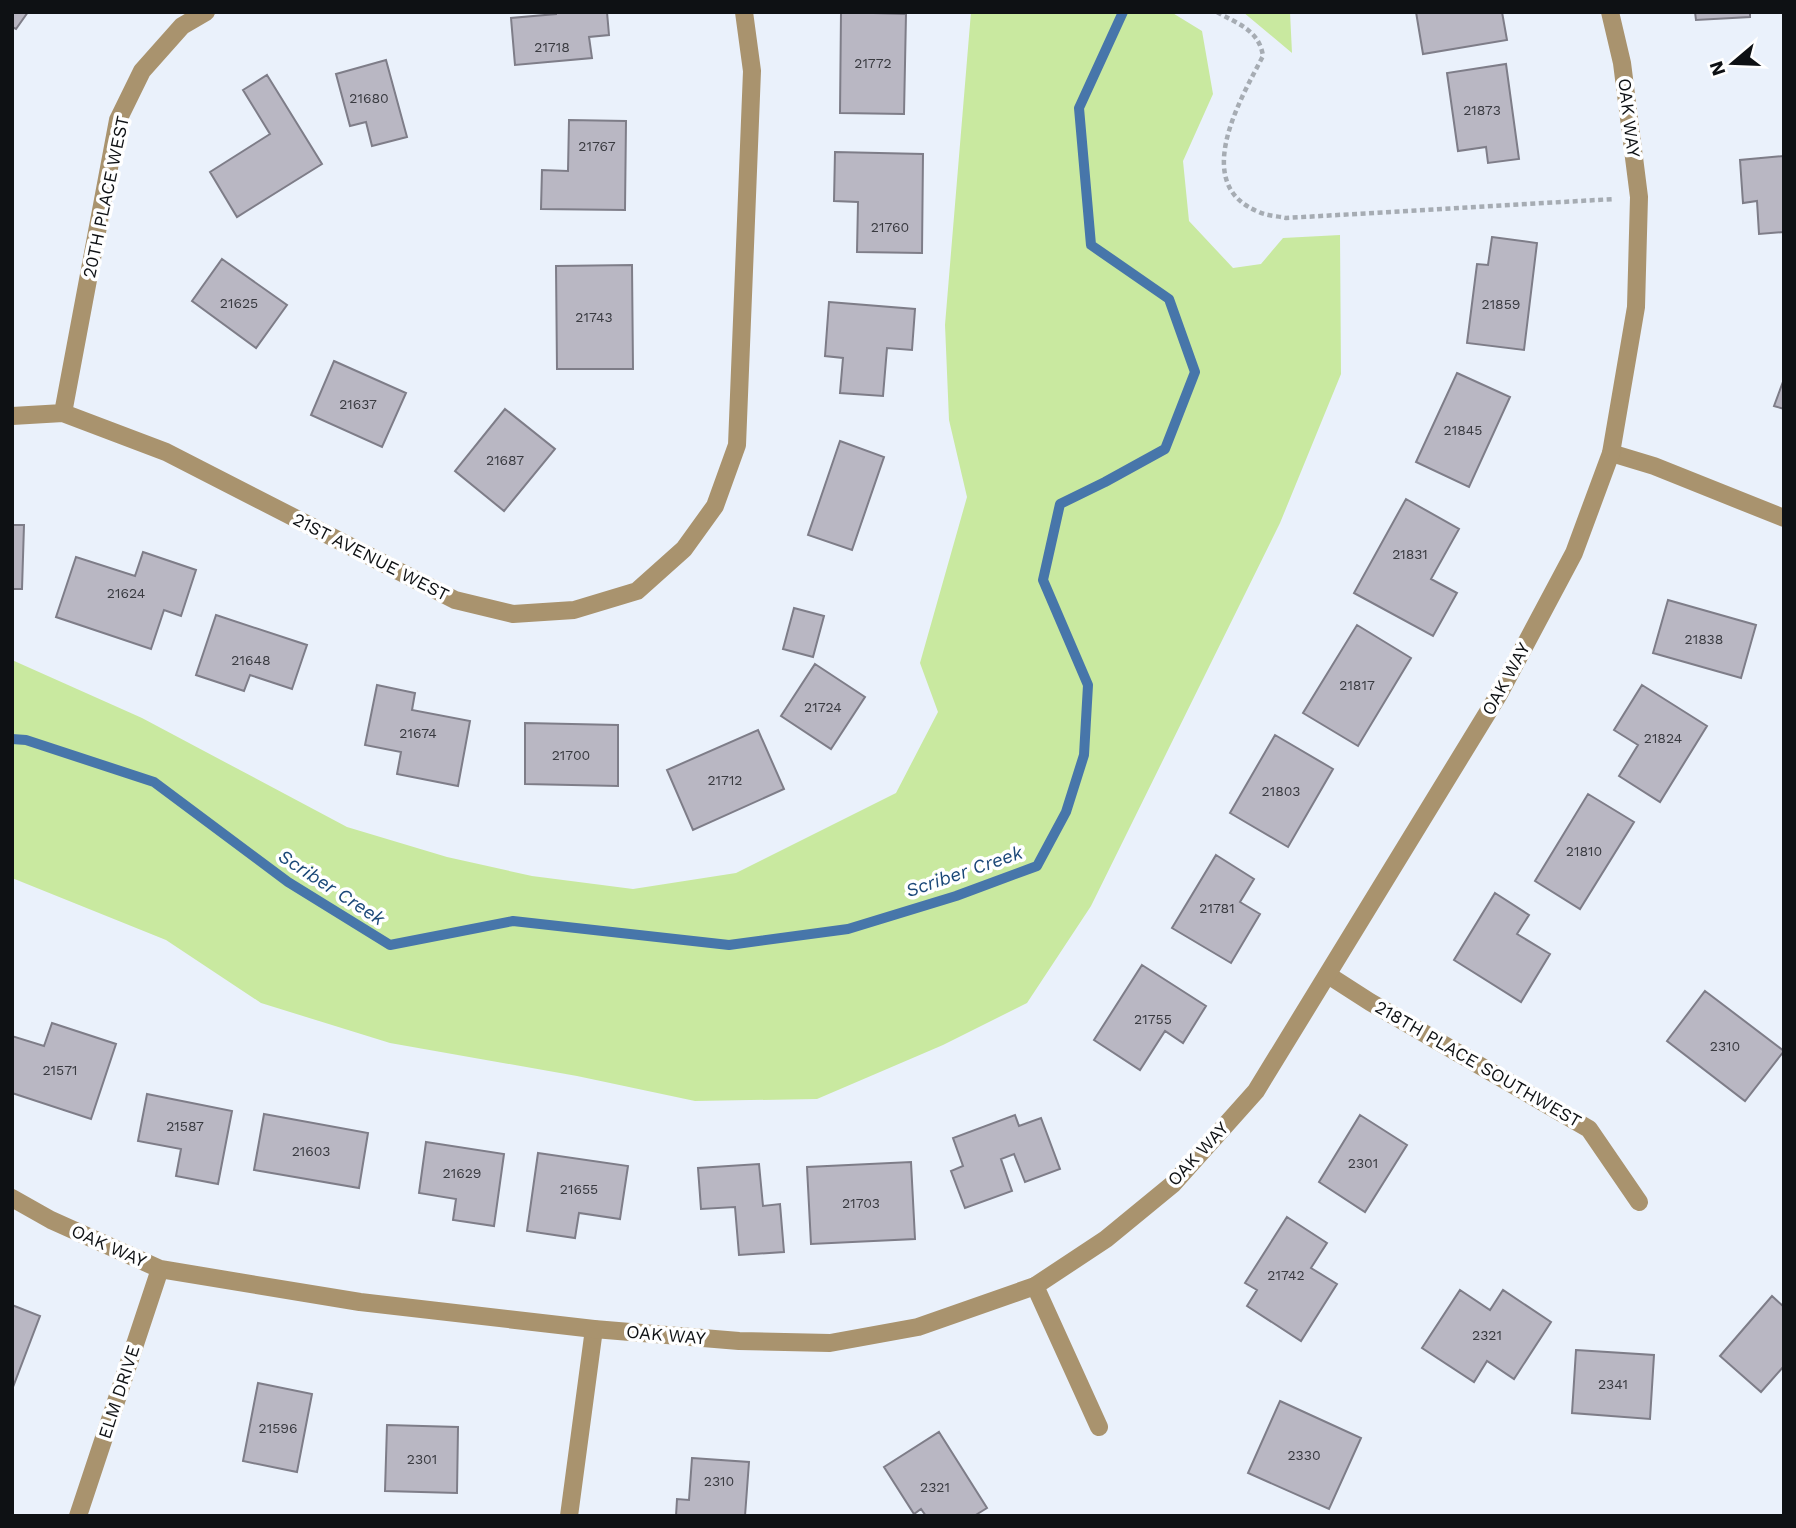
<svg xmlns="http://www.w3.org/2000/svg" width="1796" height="1528" viewBox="0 0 1796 1528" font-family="'Work Sans',sans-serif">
  <rect width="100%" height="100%" fill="#eaf1fb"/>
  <path fill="#c9e9a0" d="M971 12H1171L1202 31 1213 94 1183 161 1189 221 1233 268 1261 264 1283 238 1340 235 1341 374 1280 523 1091 906 1027 1003 943 1045 817 1099 695 1101 577 1076 390 1043 261 1003 166 940 12 878V660L142 718 347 827 447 857 532 876 633 889 736 873 896 793 938 712 920 663 967 497 949 420 945 325Z
    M1243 12H1290L1292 53Z"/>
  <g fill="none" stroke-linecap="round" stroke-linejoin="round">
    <path stroke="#4776aa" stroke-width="10" d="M12 739 26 740 154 782 288 882 390 945 513 921 729 945 848 929 956 896 1037 866 1066 812 1084 755 1088 685 1043 580 1060 504 1105 482 1165 449 1195 372 1169 299 1091 245 1079 108 1123 12"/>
  </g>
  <path fill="#b9b7c3" stroke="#7e7d88" stroke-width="2" d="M12 12H28L16 29 12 27Z
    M556 12H607L609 35 589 37 592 58 515 65 511 18 556 14Z
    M841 12 906 14 904 114 840 113Z
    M1416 12H1502L1507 40 1423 54Z
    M1695 12H1750V17L1696 20Z
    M386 60 407 137 372 146 366 122 350 126 336 74Z
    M1506 64 1519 159 1488 163 1486 147 1458 151 1447 73Z
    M267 75 322 164 237 217 210 172 270 134 243 90Z
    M569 120 626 121 625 210 541 209 542 170 568 171Z
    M835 152 923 154 922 253 857 252 858 202 834 201Z
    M1784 156V232L1759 234 1757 201 1743 203 1740 160Z
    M1492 237 1537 243 1524 350 1467 343 1477 264 1488 265Z
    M222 259 287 305 256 348 192 301Z
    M632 265 633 369H557L556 266Z
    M829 302 915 309 912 350 887 348 883 396 840 393 843 358 825 356Z
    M334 361 406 393 382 447 311 415Z
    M1457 373 1510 397 1469 487 1416 462Z
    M1784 379V409L1774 406Z
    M505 409 555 449 504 511 455 471Z
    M840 441 884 457 852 550 808 535Z
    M1406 499 1459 529 1431 579 1457 593 1433 636 1354 593Z
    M12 525H24L22 589H12Z
    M143 552 196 570 181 616 164 610 151 649 56 617 76 557 135 576Z
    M1668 600 1756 625 1741 678 1653 653Z
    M794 608 824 616 813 657 783 649Z
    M216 615 307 645 292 689 250 675 244 691 196 675Z
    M1357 625 1411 658 1358 746 1303 713Z
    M815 664 865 697 831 749 781 716Z
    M377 685 415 693 412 710 470 721 458 786 397 774 401 752 365 745Z
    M1642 685 1707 726 1660 802 1619 776 1638 745 1614 730Z
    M525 723 618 725V786L525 784Z
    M758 730 784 789 693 830 667 770Z
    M1275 735 1333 769 1288 847 1230 813Z
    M1588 794 1634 822 1580 909 1535 881Z
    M1216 855 1254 879 1240 902 1260 914 1231 963 1172 928Z
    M1495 893 1529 915 1517 934 1550 954 1521 1002 1454 960Z
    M1142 965 1206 1006 1183 1043 1165 1031 1140 1070 1094 1040Z
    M1705 991 1784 1051 1745 1101 1667 1041Z
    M52 1023 116 1044 91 1119 12 1093V1036L44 1046Z
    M147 1094 232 1111 218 1184 176 1176 181 1149 138 1141Z
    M264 1114 368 1133 359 1188 254 1170Z
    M1015 1115 1019 1126 1041 1118 1060 1169 1025 1182 1014 1154 1001 1159 1012 1191 965 1208 951 1171 963 1166 953 1138Z
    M1360 1115 1407 1145 1365 1212 1319 1182Z
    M426 1142 504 1154 494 1226 453 1220 456 1199 419 1193Z
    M538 1153 628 1166 620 1219 579 1213 575 1238 527 1231Z
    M911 1162 915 1239 811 1244 807 1167Z
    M759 1164 763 1206 780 1204 784 1252 739 1255 735 1207 701 1209 698 1168Z
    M1287 1217 1327 1243 1311 1268 1337 1284 1301 1341 1247 1306 1257 1290 1245 1283Z
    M1460 1290 1490 1310 1503 1290 1551 1322 1514 1379 1487 1361 1474 1382 1422 1348Z
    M1772 1296 1784 1307V1366L1761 1392 1720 1356Z
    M12 1305 40 1316 13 1387H12Z
    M1576 1350 1654 1355 1650 1419 1572 1413Z
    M258 1383 312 1394 297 1472 243 1461Z
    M1280 1401 1361 1438 1329 1509 1248 1473Z
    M387 1425 458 1427 457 1493 385 1491Z
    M939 1432 987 1508 974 1516H926L921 1509 914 1514 884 1467Z
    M692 1458 749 1462 745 1516H676L677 1499 689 1500Z"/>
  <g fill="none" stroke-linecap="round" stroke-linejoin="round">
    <path stroke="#a6acb3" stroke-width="4.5" stroke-dasharray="5 3.5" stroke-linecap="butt" d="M1217 12C1238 24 1259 30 1263 56 1240 100 1190 185 1259 212 1267 216 1278 216 1286 218L1614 199"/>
    <path stroke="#a9936e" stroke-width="18" d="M63 413 118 120 142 71 182 26 206 12
      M12 416 63 413 166 452 455 600 513 614 574 610 637 591 684 549 715 506 737 445 752 71 744 12
      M1611 453 1654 466 1784 518
      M1328 975 1370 1002 1589 1129 1639 1202
      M1035 1286 1099 1427
      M569 1516 594 1329"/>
    <path stroke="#a9936e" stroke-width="18" d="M12 1198 51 1220 160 1269 360 1302 594 1329 739 1341 830 1343 918 1327 1035 1286 1106 1239 1173 1184 1256 1091 1499 694 1574 553 1611 453 1636 307 1639 197 1622 63 1610 12
      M78 1516 160 1269"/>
  </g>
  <g text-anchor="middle" stroke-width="7" stroke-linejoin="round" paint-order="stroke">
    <g font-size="14" fill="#393a40">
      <text x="552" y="52">21718</text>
      <text x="873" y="68">21772</text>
      <text x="369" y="103">21680</text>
      <text x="1482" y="115">21873</text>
      <text x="597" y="151">21767</text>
      <text x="890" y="232">21760</text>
      <text x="239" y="308">21625</text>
      <text x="1501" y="309">21859</text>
      <text x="594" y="322">21743</text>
      <text x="358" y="409">21637</text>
      <text x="1463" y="435">21845</text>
      <text x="505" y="465">21687</text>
      <text x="1410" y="559">21831</text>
      <text x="126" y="598">21624</text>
      <text x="1704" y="644">21838</text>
      <text x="251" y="665">21648</text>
      <text x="1357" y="690">21817</text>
      <text x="823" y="712">21724</text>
      <text x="418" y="738">21674</text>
      <text x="1663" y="743">21824</text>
      <text x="571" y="760">21700</text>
      <text x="725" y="785">21712</text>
      <text x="1281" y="796">21803</text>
      <text x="1584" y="856">21810</text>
      <text x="1217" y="913">21781</text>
      <text x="1153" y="1024">21755</text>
      <text x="1725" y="1051">2310</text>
      <text x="60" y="1075">21571</text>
      <text x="185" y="1131">21587</text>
      <text x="311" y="1156">21603</text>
      <text x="1363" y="1168">2301</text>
      <text x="462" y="1178">21629</text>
      <text x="579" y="1194">21655</text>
      <text x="861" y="1208">21703</text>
      <text x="1286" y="1280">21742</text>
      <text x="1487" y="1340">2321</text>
      <text x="1613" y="1389">2341</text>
      <text x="278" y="1433">21596</text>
      <text x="1304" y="1460">2330</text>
      <text x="422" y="1464">2301</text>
      <text x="719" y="1486">2310</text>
      <text x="935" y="1492">2321</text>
    </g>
    <g font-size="18" fill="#0e1114" stroke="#fff">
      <text transform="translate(1629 118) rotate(83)" y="6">OAK WAY</text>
      <text transform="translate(106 197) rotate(-78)" y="6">20TH PLACE WEST</text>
      <text transform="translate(371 557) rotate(27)" y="6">21ST AVENUE WEST</text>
      <text transform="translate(1506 679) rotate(-61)" y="6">OAK WAY</text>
      <text transform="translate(1478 1064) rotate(30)" y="6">218TH PLACE SOUTHWEST</text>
      <text transform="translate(1198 1154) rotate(-47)" y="6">OAK WAY</text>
      <text transform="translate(109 1246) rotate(24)" y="6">OAK WAY</text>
      <text transform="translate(666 1335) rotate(5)" y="6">OAK WAY</text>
      <text transform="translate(119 1392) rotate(-72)" y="6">ELM DRIVE</text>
    </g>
    <g font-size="19" font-style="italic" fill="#1b4878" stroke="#fff">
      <text transform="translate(964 871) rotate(-19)" y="7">Scriber Creek</text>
      <text transform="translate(332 887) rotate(33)" y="7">Scriber Creek</text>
    </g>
  </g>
  <rect width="1796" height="1528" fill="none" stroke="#0e1114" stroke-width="28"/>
  <g transform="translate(1733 63) rotate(251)" stroke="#ffffff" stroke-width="5" paint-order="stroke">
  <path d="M0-5L12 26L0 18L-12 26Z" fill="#0e1114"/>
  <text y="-10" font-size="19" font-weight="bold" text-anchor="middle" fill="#0e1114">N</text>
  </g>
</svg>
